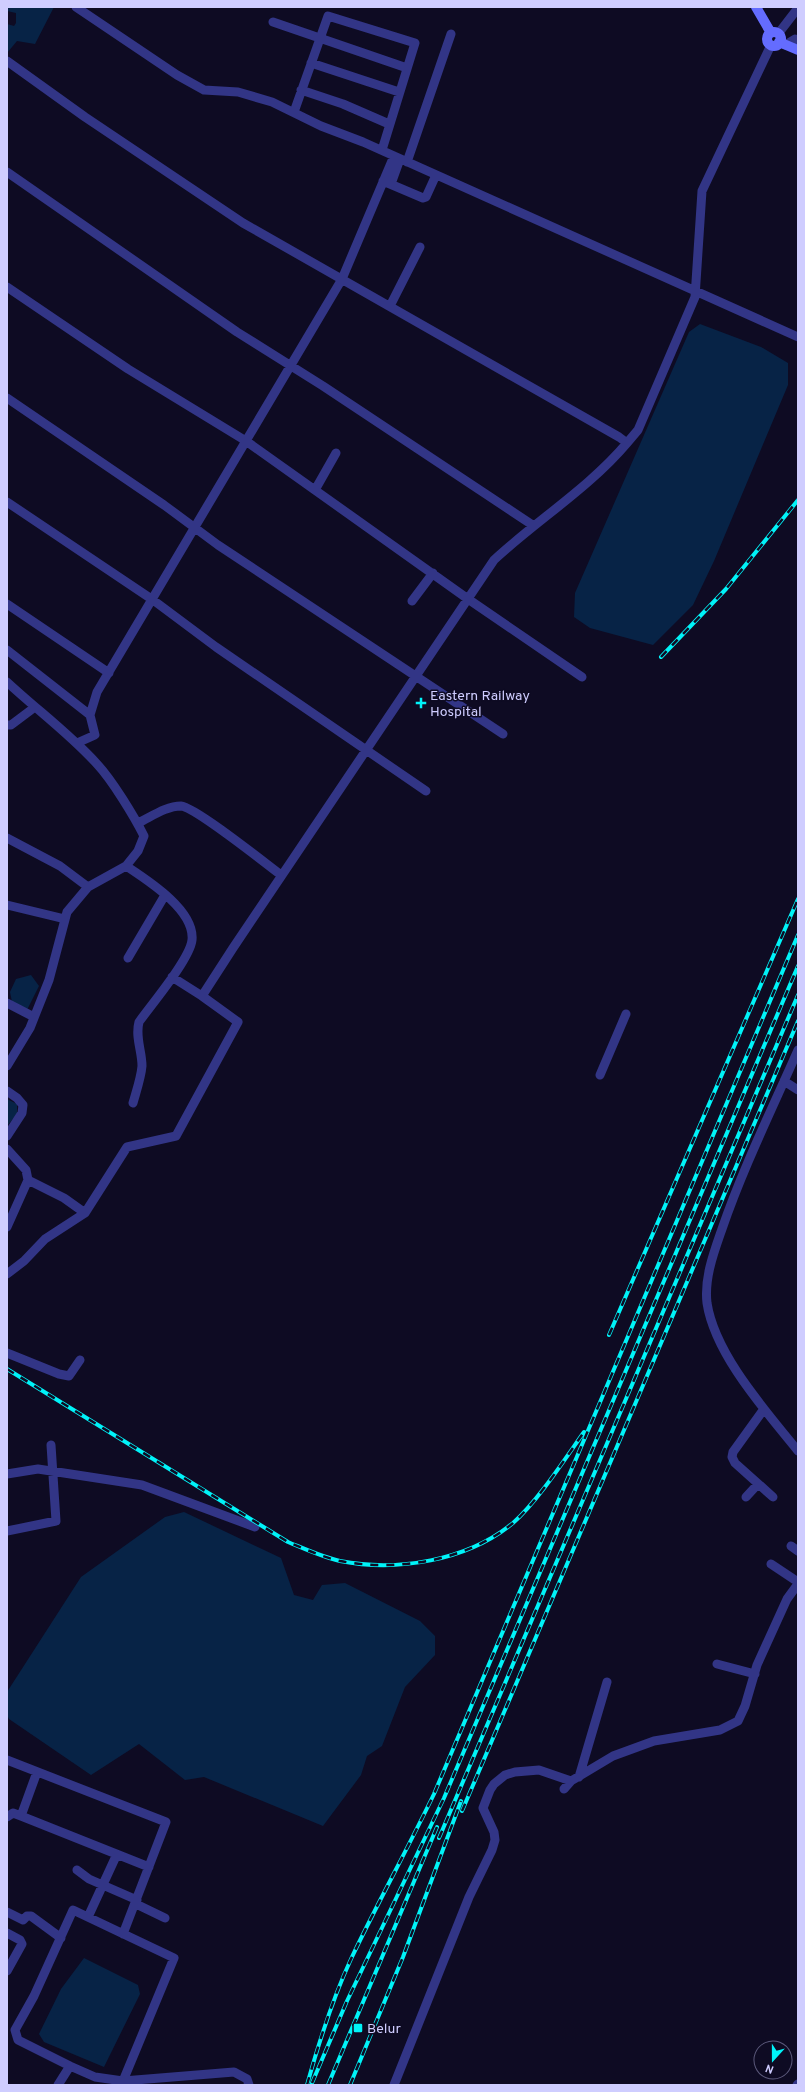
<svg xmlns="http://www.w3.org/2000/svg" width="805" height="2092" viewBox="0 0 805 2092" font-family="Overpass,sans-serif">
  <rect width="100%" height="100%" fill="#0e0b23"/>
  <path fill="#072346" d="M7 7H54L35 44 17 41 7 53V24L14 26 16 23V13L7 11Z
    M700 324 761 347 788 363V385L714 561 693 605 653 645 590 628 574 617 575 593 689 332Z
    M31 975 39 986 27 1010 12 1002 10 992 16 979Z
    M7 1099 17 1104V1114L7 1126Z
    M184 1512 281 1558 294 1595 313 1600 322 1585 345 1583 420 1621 435 1636V1655L405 1687 382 1746 367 1756 361 1775 323 1826 204 1777 185 1780 139 1744 91 1775 9 1719 7 1715V1692L81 1577 165 1517Z
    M84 1958 138 1985 140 1994 104 2067 44 2042 39 2034 61 1989Z"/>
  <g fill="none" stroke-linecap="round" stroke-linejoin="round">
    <path stroke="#323586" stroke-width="9" d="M76 7 177 75 204 90 238 92 272 102 321 126 363 142 798 337
      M273 22 407 68
      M778 34 798 8
      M785 45 795 39 798 40
      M7 61 85 117 243 223 619 437 627 443 638 430 695 297 702 191 771 45
      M311 63 399 92
      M301 90 343 104 389 124
      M294 112 328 16 415 43 382 150
      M407 162 451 34
      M7 172 237 332 323 386 534 526
      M383 181 423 198 426 197 436 175
      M391 184 400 159
      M7 287 128 369 246 441 468 599 582 677
      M390 306 420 247
      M7 398 164 505 218 545 503 734
      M315 490 336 453
      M7 502 153 600 216 647 426 791
      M412 601 433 573
      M7 604 109 673
      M7 650 90 715
      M7 682C37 710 70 734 97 764 112 780 134 816 144 836L138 851 126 866 88 887 67 912 49 980 30 1028 7 1066
      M7 725H11L35 707
      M77 743 95 735 90 715 97 692 342 279 394 156
      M138 823C151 817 166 806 181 806 195 807 265 863 281 875
      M7 838 60 866 88 887
      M126 866C147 880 195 910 192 940 190 959 151 1005 139 1022 135 1037 142 1051 142 1066 141 1078 136 1092 133 1103
      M7 905 65 919
      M128 958 165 895
      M172 977 202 996
      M7 1003 34 1017
      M798 1050C772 1109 743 1168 722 1229 714 1252 704 1278 707 1303 715 1355 766 1411 798 1451
      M600 1075 626 1014
      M784 1081 798 1090
      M7 1091 17 1098 23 1105 22 1113 7 1136
      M7 1149 26 1170 28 1180 7 1227
      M28 1180 64 1198 85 1213
      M7 1274 24 1261 45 1239 85 1213 127 1147 176 1136 238 1022 202 996 233 948 494 560C537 520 589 488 627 443
      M7 1353 59 1374 69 1376 80 1360
      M764 1409 733 1452 732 1457 735 1463 773 1497
      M7 1474 38 1469 142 1485 255 1527
      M746 1497 758 1484
      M7 1531 56 1521 51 1445
      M791 1546 798 1551
      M771 1564 798 1582
      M717 1664 755 1674
      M7 1760 166 1822 123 1934
      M579 1777 607 1682
      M564 1789 571 1781 613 1756 654 1741 720 1730 738 1721 745 1706 757 1665 787 1599 798 1584
      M21 1816 37 1772
      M7 1817 13 1813 21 1816 149 1867
      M77 1870 89 1879 137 1900 136 1904 165 1918
      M7 1912 23 1920 27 1916H31L61 1938
      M88 1917 117 1854
      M7 1933 20 1940 22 1944 7 1971
      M123 2081 234 2072 247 2079 249 2085
      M58 2085 70 2066 18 2040 15 2030 34 1996 73 1910 174 1958 123 2081 95 2077 70 2066
      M394 2085 469 1897 492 1850 495 1840 494 1832 483 1808 490 1790 494 1784 505 1775 515 1772 539 1770 571 1781
      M797 2085 798 2084"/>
    <path stroke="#646cff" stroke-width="10" d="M756 7 771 33
      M767 39a7 7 0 1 1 14 0a7 7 0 1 1-14 0Z
      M779 42 798 50"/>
    <defs>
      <path id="rail" d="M661 657 726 589 798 500
        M609 1335 798 899
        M7 1369 288 1542C305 1549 322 1557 340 1561 397 1572 467 1561 513 1523 537 1502 565 1459 584 1432
        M462 1811 798 1021
        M439 1838 798 995
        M312 2083 347 2001 444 1798 798 966
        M307 2085C319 2042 332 2000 351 1959 377 1904 407 1850 434 1794L798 935
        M328 2085 437 1827
        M350 2085 403 1957 461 1801"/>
    </defs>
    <use href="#rail" stroke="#00f3f8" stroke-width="4"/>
    <use href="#rail" stroke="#0e0b23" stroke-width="2.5" stroke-dasharray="8" stroke-linecap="butt"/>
  </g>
  <g fill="#00f3f8" stroke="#0e0b23" stroke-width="1.5">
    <path d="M419 697h4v4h4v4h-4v4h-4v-4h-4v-4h4z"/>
    <rect x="353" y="2023" width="10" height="10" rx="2"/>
  </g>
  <g text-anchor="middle" stroke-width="3" stroke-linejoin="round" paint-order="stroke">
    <g font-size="14" fill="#cfcdff" stroke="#0e0b23" text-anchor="start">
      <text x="430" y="700">Eastern Railway<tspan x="430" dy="16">Hospital</tspan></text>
      <text x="367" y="2033">Belur</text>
    </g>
  </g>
  <rect width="805" height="2092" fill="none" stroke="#cfcdff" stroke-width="16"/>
  <g transform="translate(773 2060) rotate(201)"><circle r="19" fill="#0e0b23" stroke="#5b597b"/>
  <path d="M0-3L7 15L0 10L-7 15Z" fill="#00f3f8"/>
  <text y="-6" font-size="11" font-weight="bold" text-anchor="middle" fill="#cfcdff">N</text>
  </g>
</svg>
